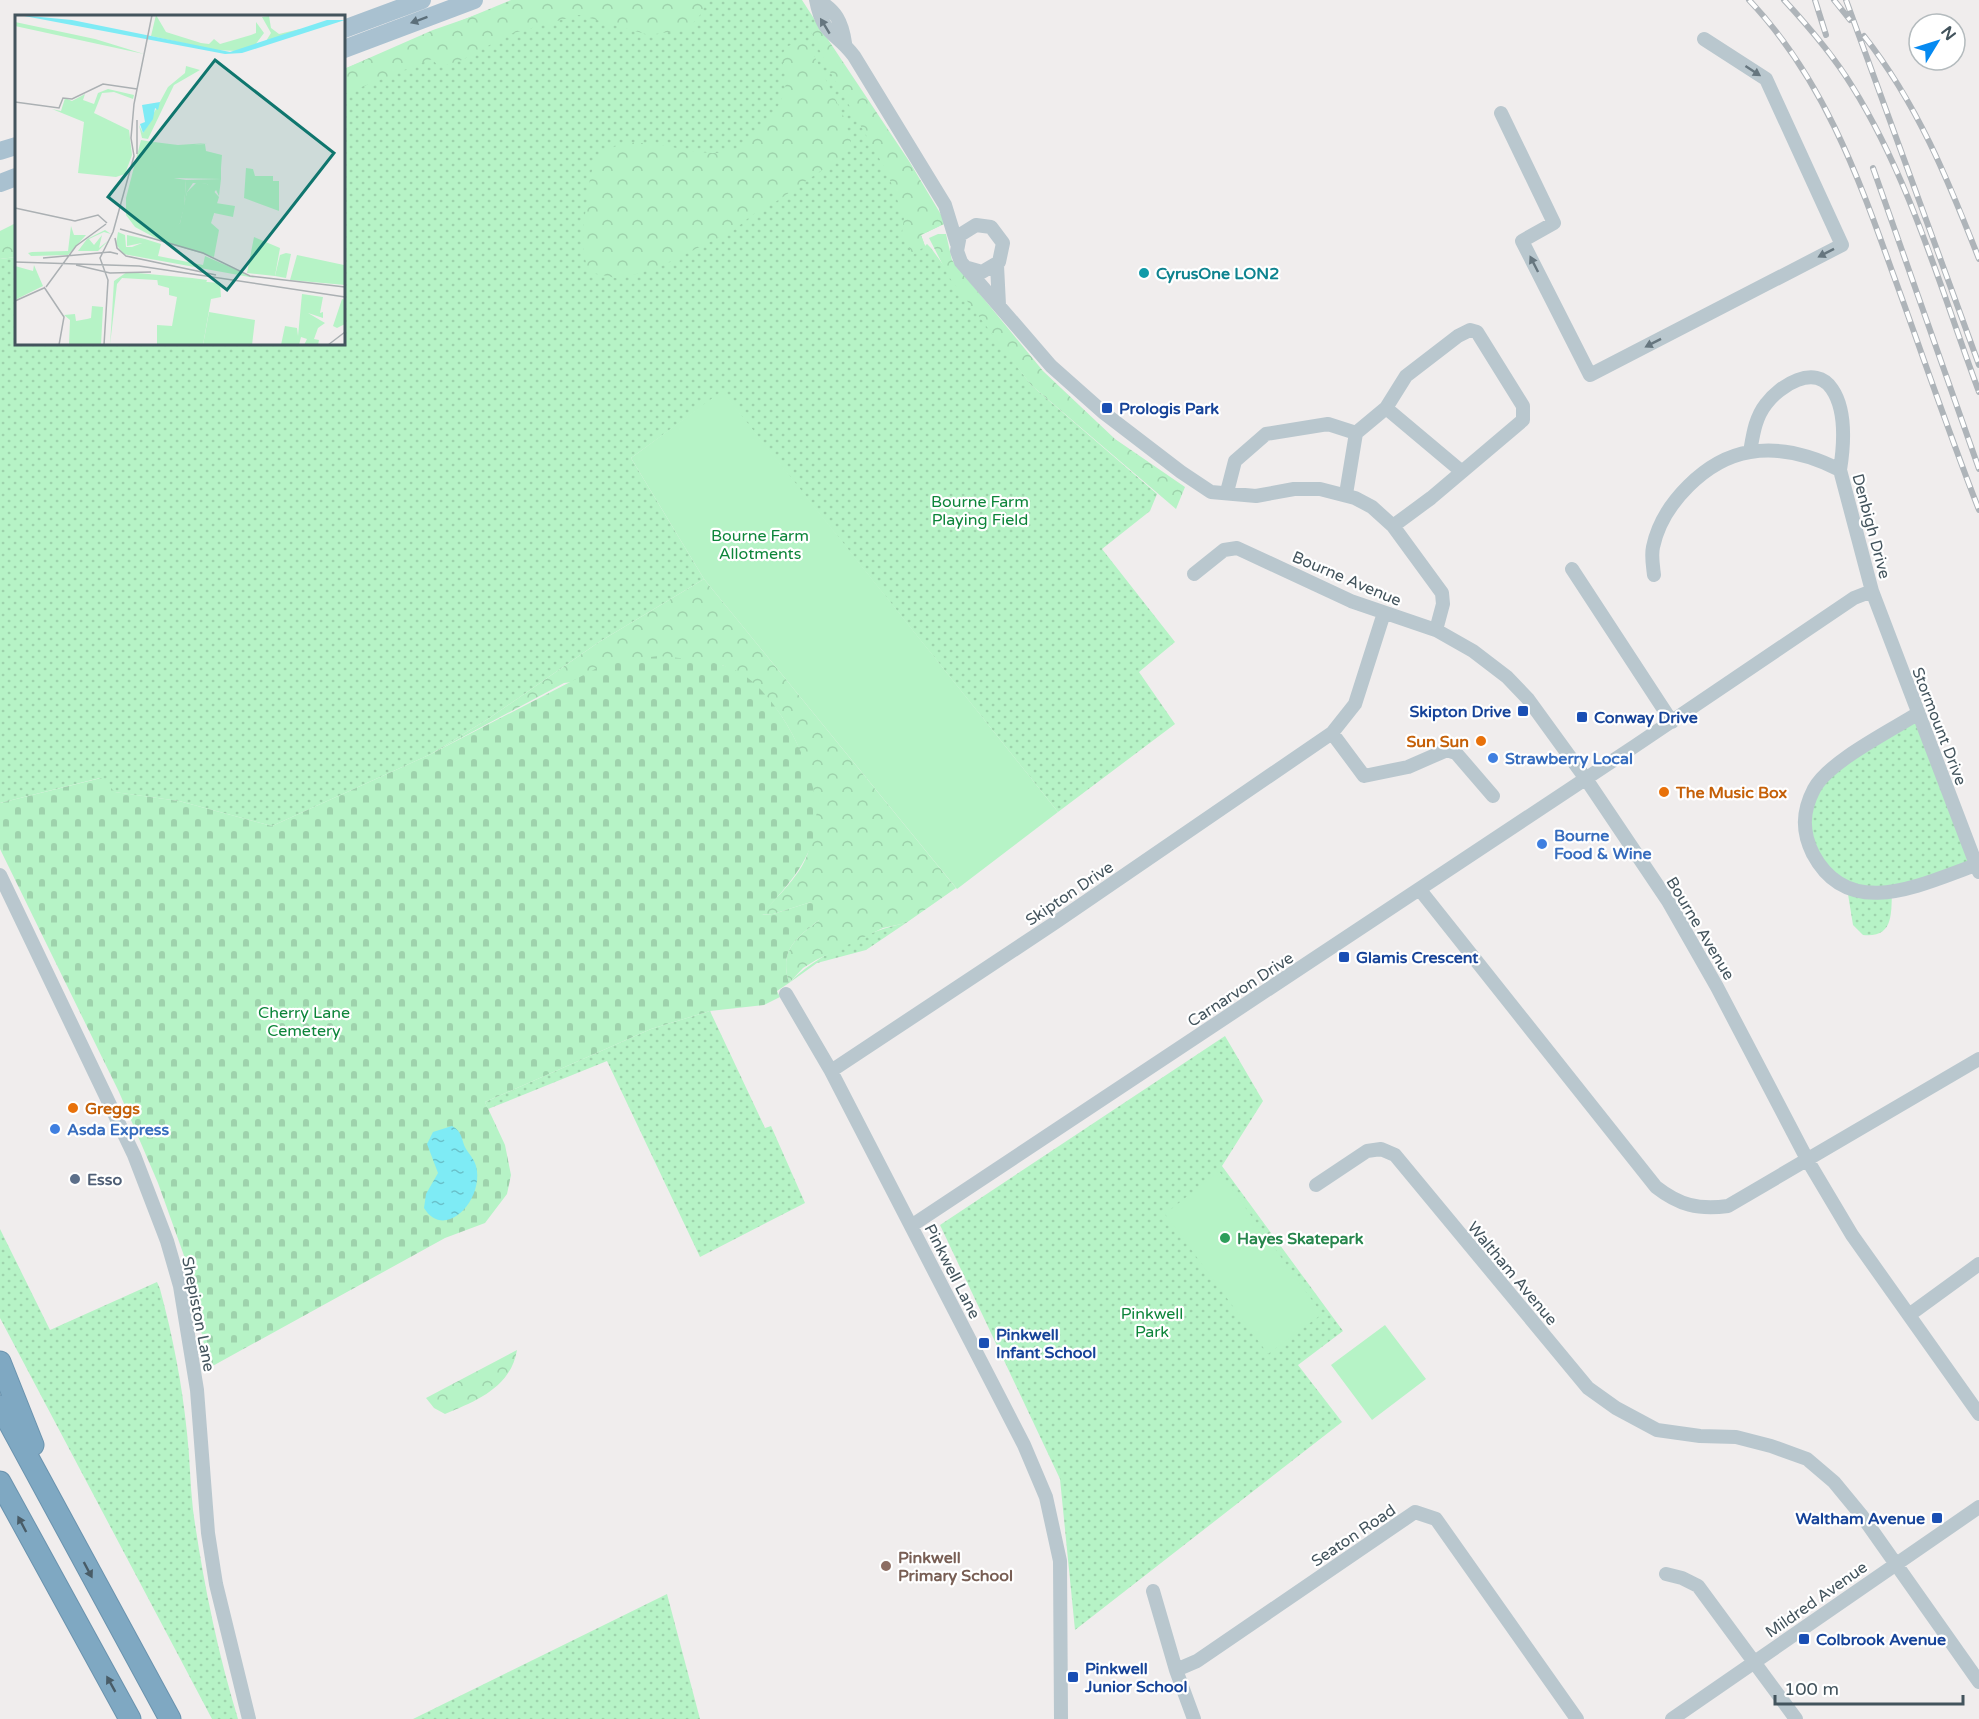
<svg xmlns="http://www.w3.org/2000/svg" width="1979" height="1719" viewBox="0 0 1979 1719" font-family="'Varela Round',sans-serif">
  <defs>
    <pattern id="grass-dots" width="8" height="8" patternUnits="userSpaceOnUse" patternTransform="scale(1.5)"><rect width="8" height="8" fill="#b6f3c6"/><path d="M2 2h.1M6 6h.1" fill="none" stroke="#9ed2ac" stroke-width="1.8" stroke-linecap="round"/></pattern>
    <pattern id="forest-crowns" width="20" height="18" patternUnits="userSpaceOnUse" patternTransform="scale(1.5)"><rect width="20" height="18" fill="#b6f3c6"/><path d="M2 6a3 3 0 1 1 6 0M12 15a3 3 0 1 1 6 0" fill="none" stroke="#9ed2ac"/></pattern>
    <pattern id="cemetery-stones" width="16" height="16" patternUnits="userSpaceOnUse" patternTransform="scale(1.5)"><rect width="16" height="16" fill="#b6f3c6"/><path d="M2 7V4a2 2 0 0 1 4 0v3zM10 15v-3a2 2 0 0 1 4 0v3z" fill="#9ed2ac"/></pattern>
    <pattern id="water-ripples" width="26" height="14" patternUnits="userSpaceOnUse" patternTransform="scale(1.5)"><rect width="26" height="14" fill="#7eebf5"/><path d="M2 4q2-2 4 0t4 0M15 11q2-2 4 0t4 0" fill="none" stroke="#69c1ca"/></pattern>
  </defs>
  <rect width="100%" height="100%" fill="#f0eded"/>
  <path fill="url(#grass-dots)" d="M511 0H802L946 223 921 235 925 246 927 244 931 248 1031 385 1157 494 1150 511 1102 549 1175 642 1139 672 1175 724 1058 812 722 392 631 458 704 579 599 642 488 719 431 754 272 826 179 801 114 792 100 778 0 803V259L16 257V344H344V69Z
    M1917 714 1976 865 1892 891C1891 914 1894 938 1863 935L1853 925 1847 888 1805 839 1814 788Z
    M906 923 866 950 817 963 789 983C815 956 869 930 906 923Z
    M710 1011 765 1128 771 1126 805 1203 700 1257 607 1061 488 1109 485 1102 651 1029Z
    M1225 1036 1263 1101 1222 1166 1343 1331 1298 1365 1342 1422 1075 1630 1060 1479 940 1225Z
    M0 1229 50 1330 157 1282 160 1289C173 1337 182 1384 187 1433 190 1458 190 1484 193 1510 203 1581 217 1650 238 1719H212L0 1318Z
    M667 1594 700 1719H413Z"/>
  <path fill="url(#forest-crowns)" d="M519 0H707L700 15 688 29 649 35 579 15 510 34 462 60 439 67 432 59 344 94V69L433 30Z
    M815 20 909 161 946 223 921 235 925 246 913 255 902 233 904 218 887 172 829 70 811 32Z
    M800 41 808 43 843 115 851 142 841 157 774 203 752 215 734 230 661 266 620 279 589 272C580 249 583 226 587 201 590 183 589 163 605 152 643 125 701 168 739 147 743 144 748 139 753 135 761 128 769 122 775 112 787 90 789 81 781 57L786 47Z
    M16 223V257L0 259V231Z
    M938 234H946L952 260 1043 371 1115 439 1185 487 1176 509 1031 385 949 277 929 238Z
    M704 579 956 888 906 923 883 928 816 960 803 968 789 983C779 949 796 939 819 920L811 902 773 914 760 915C777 897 803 874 809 849 827 782 786 692 722 665L564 683 431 754 488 719 599 642Z
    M517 1350C511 1387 477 1401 445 1414L434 1408 426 1398Z"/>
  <path fill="url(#cemetery-stones)" d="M659 656C685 659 716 659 739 672 782 697 825 783 815 831 809 864 783 891 761 915L773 914 811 902 819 908V920C796 939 779 949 789 983L777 991 780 997 764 1005 710 1011 651 1029 485 1102 505 1145 511 1175 507 1194 485 1223 445 1238 209 1368 187 1264 158 1183 119 1092 0 849V803L101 778 115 792 179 801 272 826 431 754 601 666 624 660Z"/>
  <path fill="#b6f3c6" d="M722 391 1058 812 957 889 704 579 631 458Z
    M1219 1171 1322 1314 1268 1354 1165 1214Z
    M1385 1325 1426 1379 1372 1420 1331 1365Z"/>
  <path fill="url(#water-ripples)" d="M452 1126C463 1132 461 1140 466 1149 470 1155 474 1159 476 1166 485 1199 445 1242 424 1208L426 1194 438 1173 427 1144 433 1132Z"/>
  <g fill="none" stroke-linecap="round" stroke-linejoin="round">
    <defs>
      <path id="highway" d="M0 1362 33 1445
        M0 1406 170 1719
        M0 1482 130 1719"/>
    </defs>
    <use href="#highway" stroke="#6a93ae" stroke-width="23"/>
    <path stroke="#b9c7ce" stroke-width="14" d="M816 0C823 36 835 31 854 56L945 205 957 244
      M817 0C836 10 842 22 845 43
      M1501 113 1554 223 1522 241 1590 375 1842 245 1766 79 1704 39
      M997 265 999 305
      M968 268 982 272 999 262 1003 243 991 227 976 225 960 235 957 251 961 262 1051 366 1104 413 1181 472 1211 492 1256 496 1294 489H1320L1355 498 1372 507 1393 526 1442 593 1443 604 1436 630
      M1386 408 1461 471
      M1750 452C1753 435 1755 418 1766 404 1779 386 1815 363 1832 389 1847 411 1844 445 1840 470
      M1227 492 1235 461 1266 434 1328 424 1356 433
      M1346 494 1356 433 1386 408 1406 376 1458 336 1470 330 1477 332 1523 406V420L1431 498 1393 526
      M1572 569 1672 722
      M1194 574 1224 550 1237 548 1351 601 1436 630 1473 651 1507 677 1528 699 1586 779 1668 901 1717 987 1808 1161 1852 1235 1979 1414
      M1654 575C1653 566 1651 556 1653 547 1662 504 1706 459 1750 452 1781 447 1813 456 1840 470L1872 591 1979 872
      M1917 714C1890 731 1828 762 1814 789 1802 812 1802 832 1813 854 1849 922 1922 884 1976 865
      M1332 733 1364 776 1408 767 1447 750 1456 753 1493 796
      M0 875 134 1155 167 1241 180 1286 197 1390 208 1533 216 1584 249 1719
      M1420 890 1656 1187C1679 1205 1698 1210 1728 1206L1979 1059
      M786 994 831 1071 1024 1445 1046 1497 1060 1561 1061 1719
      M831 1071 1056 922 1332 733 1355 704 1384 613
      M1316 1185 1367 1151 1381 1149 1395 1155 1588 1388 1616 1408 1657 1430 1700 1436 1736 1437 1771 1446 1807 1459 1834 1482 1862 1516 1979 1682
      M911 1226 1635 746 1854 598 1872 591
      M1909 1315 1979 1264
      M1666 1574 1682 1578 1698 1586 1796 1719
      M1153 1591 1176 1670 1194 1719
      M1176 1670 1197 1661 1415 1512 1436 1519 1577 1719
      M1672 1719 1979 1507"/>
    <path stroke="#a9c1d0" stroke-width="18" d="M344 29 422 0
      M344 49 474 0
      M0 151 16 146
      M0 183 16 177"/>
    <use href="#highway" stroke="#7fa8c2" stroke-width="21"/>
    <defs>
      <path id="rail" d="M1749 0C1822 77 1857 173 1892 271 1921 350 1948 431 1979 510
        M1784 0C1809 27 1833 55 1852 86 1910 179 1941 290 1979 392
        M1815 0 1826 35
        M1834 0 1850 20
        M1846 0 1979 365
        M1864 36C1917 103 1948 180 1979 259
        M1873 168 1979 469"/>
    </defs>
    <use href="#rail" stroke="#aeb4b9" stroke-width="6"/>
    <use href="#rail" stroke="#fff" stroke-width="4" stroke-dasharray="11" stroke-linecap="butt"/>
  </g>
  <defs><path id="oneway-solid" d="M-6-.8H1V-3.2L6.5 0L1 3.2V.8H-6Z" transform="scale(1.5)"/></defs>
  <use fill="#5c6f7a" href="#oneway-solid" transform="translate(419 20) rotate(160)"/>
  <g fill="#66767f">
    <use href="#oneway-solid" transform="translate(825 26) rotate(-121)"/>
    <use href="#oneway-solid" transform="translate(1753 71) rotate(33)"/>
    <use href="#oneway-solid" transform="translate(1826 253) rotate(153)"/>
    <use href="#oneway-solid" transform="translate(1534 264) rotate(-117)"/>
    <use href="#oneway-solid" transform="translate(1653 343) rotate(153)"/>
  </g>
  <g fill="#495c67">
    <use href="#oneway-solid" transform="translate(22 1524) rotate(-118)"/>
    <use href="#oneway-solid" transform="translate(88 1570) rotate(62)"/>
    <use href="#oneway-solid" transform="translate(111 1684) rotate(-119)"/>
  </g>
  <circle fill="#0f9aa8" stroke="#fff" stroke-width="2" cx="1144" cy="273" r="6"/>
  <g fill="#1a4fb4" stroke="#fff" stroke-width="2">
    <rect x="1101" y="402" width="12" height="12" rx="3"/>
    <rect x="1517" y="705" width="12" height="12" rx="3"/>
    <rect x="1576" y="711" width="12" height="12" rx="3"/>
    <rect x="1338" y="951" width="12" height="12" rx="3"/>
    <rect x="978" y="1337" width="12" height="12" rx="3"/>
    <rect x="1931" y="1512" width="12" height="12" rx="3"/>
    <rect x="1798" y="1633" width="12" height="12" rx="3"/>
    <rect x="1067" y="1671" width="12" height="12" rx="3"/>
  </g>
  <g fill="#e8710a" stroke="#fff" stroke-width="2">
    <circle cx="1481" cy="741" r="6"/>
    <circle cx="1664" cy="792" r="6"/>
    <circle cx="73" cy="1108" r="6"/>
  </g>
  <g fill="#3f7fe0" stroke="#fff" stroke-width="2">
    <circle cx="1493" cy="758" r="6"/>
    <circle cx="1542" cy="844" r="6"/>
    <circle cx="55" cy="1129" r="6"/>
  </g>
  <circle fill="#5c6f8a" stroke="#fff" stroke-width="2" cx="75" cy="1179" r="6"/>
  <circle fill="#2e9e5b" stroke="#fff" stroke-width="2" cx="1225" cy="1238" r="6"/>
  <circle fill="#8d6e63" stroke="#fff" stroke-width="2" cx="886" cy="1566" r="6"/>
  <g text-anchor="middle" stroke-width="4.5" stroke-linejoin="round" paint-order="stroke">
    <g font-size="16" font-weight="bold" fill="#0d838f" stroke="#fff" text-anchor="start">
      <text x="1156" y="279">CyrusOne LON2</text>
    </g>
    <g font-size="16" font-weight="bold" fill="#164399" stroke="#fff" text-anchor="start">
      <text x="1119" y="414">Prologis Park</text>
      <text x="1511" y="717" text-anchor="end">Skipton Drive</text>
      <text x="1594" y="723">Conway Drive</text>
      <text x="1356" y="963">Glamis Crescent</text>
      <text x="996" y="1340">Pinkwell<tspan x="996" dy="18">Infant School</tspan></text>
      <text x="1925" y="1524" text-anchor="end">Waltham Avenue</text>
      <text x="1816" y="1645">Colbrook Avenue</text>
      <text x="1085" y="1674">Pinkwell<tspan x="1085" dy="18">Junior School</tspan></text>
    </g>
    <g font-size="16" fill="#0d853a" stroke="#fff">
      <text x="980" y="507">Bourne Farm<tspan x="980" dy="18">Playing Field</tspan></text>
      <text x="760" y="541">Bourne Farm<tspan x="760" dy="18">Allotments</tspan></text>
      <text x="304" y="1018">Cherry Lane<tspan x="304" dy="18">Cemetery</tspan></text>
      <text x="1152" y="1319">Pinkwell<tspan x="1152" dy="18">Park</tspan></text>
    </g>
    <g font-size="16" fill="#43545d" stroke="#fff">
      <text transform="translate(1872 526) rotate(75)" y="6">Denbigh Drive</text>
      <text transform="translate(1347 578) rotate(23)" y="6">Bourne Avenue</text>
      <text transform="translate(1940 726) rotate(69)" y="6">Stormount Drive</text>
      <text transform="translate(1069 893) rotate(-34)" y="6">Skipton Drive</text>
      <text transform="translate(1701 928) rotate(59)" y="6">Bourne Avenue</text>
      <text transform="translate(1240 989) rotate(-33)" y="6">Carnarvon Drive</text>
      <text transform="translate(953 1271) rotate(63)" y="6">Pinkwell Lane</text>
      <text transform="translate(1513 1273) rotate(50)" y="6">Waltham Avenue</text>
      <text transform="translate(199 1314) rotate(79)" y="6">Shepiston Lane</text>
      <text transform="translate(1353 1535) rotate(-34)" y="6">Seaton Road</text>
      <text transform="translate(1816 1599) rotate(-35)" y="6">Mildred Avenue</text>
    </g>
    <g font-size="16" font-weight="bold" fill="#c56008" stroke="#fff" text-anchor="start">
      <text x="1469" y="747" text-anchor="end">Sun Sun</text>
      <text x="1676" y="798">The Music Box</text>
      <text x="85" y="1114">Greggs</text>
    </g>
    <g font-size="16" font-weight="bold" fill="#366cbe" stroke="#fff" text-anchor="start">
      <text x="1505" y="764">Strawberry Local</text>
      <text x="1554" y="841">Bourne<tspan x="1554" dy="18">Food &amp; Wine</tspan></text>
      <text x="67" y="1135">Asda Express</text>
    </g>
    <g font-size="16" font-weight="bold" fill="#4e5e75" stroke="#fff" text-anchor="start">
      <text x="87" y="1185">Esso</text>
    </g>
    <g font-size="16" font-weight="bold" fill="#27864d" stroke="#fff" text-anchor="start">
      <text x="1237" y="1244">Hayes Skatepark</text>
    </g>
    <g font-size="16" font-weight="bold" fill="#785e54" stroke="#fff" text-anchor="start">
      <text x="898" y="1563">Pinkwell<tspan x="898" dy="18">Primary School</tspan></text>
    </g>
  </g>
  <g transform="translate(15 15)">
    <rect width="330" height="330" fill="#f0eded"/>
    <path d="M171 51 185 55 159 70 133 124 127 123 124 110 128 118 153 72 170 58ZM93 74 119 80 118 84 99 77 87 78 79 98 114 115 117 140 110 159 101 162 63 158 69 107 37 94 46 96 50 83 57 86 70 79 68 85 79 89 83 78ZM126 125 160 131 190 129 191 136 207 140 206 153 159 154V163L171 165 169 193 165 208 148 227 120 212 111 200V183ZM231 153 238 154 240 161H258V166H264V196L229 183ZM201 188 220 191 218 202 199 198 196 208ZM90 215 96 219 89 217 74 224 79 230 87 220 84 233 94 225 83 236H63L72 224ZM103 217 110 220 111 232H117L127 228 112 231V220L130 224 146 229 143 241 188 250 190 241 240 263 108 239 101 229ZM239 222 265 233 260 261 232 258ZM282 240 329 250 330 270 275 265ZM19 250 28 271 0 285V251L18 256ZM142 263 205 268 206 282 196 284 188 330H142V310L157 311 162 282 154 280V273L143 270ZM287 279 308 282 305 298 308 297V303L293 298 310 308 303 313 299 324 304 325 303 330H289L292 324 286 322 284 330H266L270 311 282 313 283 321ZM327 284 330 285V309L322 313 318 311ZM77 291 88 292 86 330H54L55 305 49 300 60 299 61 306 72 304 76 303Z" fill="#b6f3c6"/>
    <path d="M141 0 151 17 186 28 194 29 199 24 205 29 236 20 241 18V7L249 18 240 30 222 36 200 35 136 21ZM254 1 256 13 264 19 285 14V16L251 26 256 18 247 2ZM0 7 80 24 129 39 0 11ZM139 127 163 130 192 128 160 133 145 129 150 132 144 156 136 149 143 139ZM206 164 204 181 201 175 198 179 192 169 178 168 172 177 169 193 171 165ZM56 211 59 220H71L53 240 16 241 13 238 17 237 53 236ZM112 257 177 263 192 265 191 268 107 263 102 269 95 330 99 266Z" fill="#b6f3c6"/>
    <path d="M182 167 192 169 204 182 196 208 204 215 199 242 148 227 152 217 165 208 172 177Z" fill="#b6f3c6"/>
    <path d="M159 153H206V164L159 163ZM271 238 276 239 271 263 260 261 265 240ZM194 297 240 305 237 330H188Z" fill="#b6f3c6"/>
    <path d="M4 0 57 5 215 37 312 5H330L227 38 210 39ZM145 87 143 95 140 93 138 104 128 118 125 109 130 107 127 90Z" fill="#7eebf5"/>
    <path fill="none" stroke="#abb0b3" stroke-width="1.5" d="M0 87 44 93 48 83 57 84 88 69 122 74M122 105V139M0 193 60 206 83 200 92 208M105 214 188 238 235 261 330 272M98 217 119 141 116 123 119 89 137 0M100 223 102 233 111 241 201 260M28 243 95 237 103 239M0 247 124 251 330 282M61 250 95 258 136 257M29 272 49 302 44 330M31 272 61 231 91 209M0 286 29 273M89 330 93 265 85 243 98 217M313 330 330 317"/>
    <path fill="#0f766e" fill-opacity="0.15" stroke="#0f766e" stroke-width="3" d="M200 45 319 138 212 275 93 182Z"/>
    <rect width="330" height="330" fill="none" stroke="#43545d" stroke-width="3"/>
  </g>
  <g transform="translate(1937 42) rotate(52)"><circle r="28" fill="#ffffff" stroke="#b4bbbe" stroke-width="1.5"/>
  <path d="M0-4.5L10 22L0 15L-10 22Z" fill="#068af1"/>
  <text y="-9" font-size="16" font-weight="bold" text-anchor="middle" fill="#43545d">N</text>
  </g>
  <path d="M1775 1695v9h188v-9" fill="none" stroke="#43545d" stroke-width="3"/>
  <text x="1784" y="1695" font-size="18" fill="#43545d" stroke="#ffffff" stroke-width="4.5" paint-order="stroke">100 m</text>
</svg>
